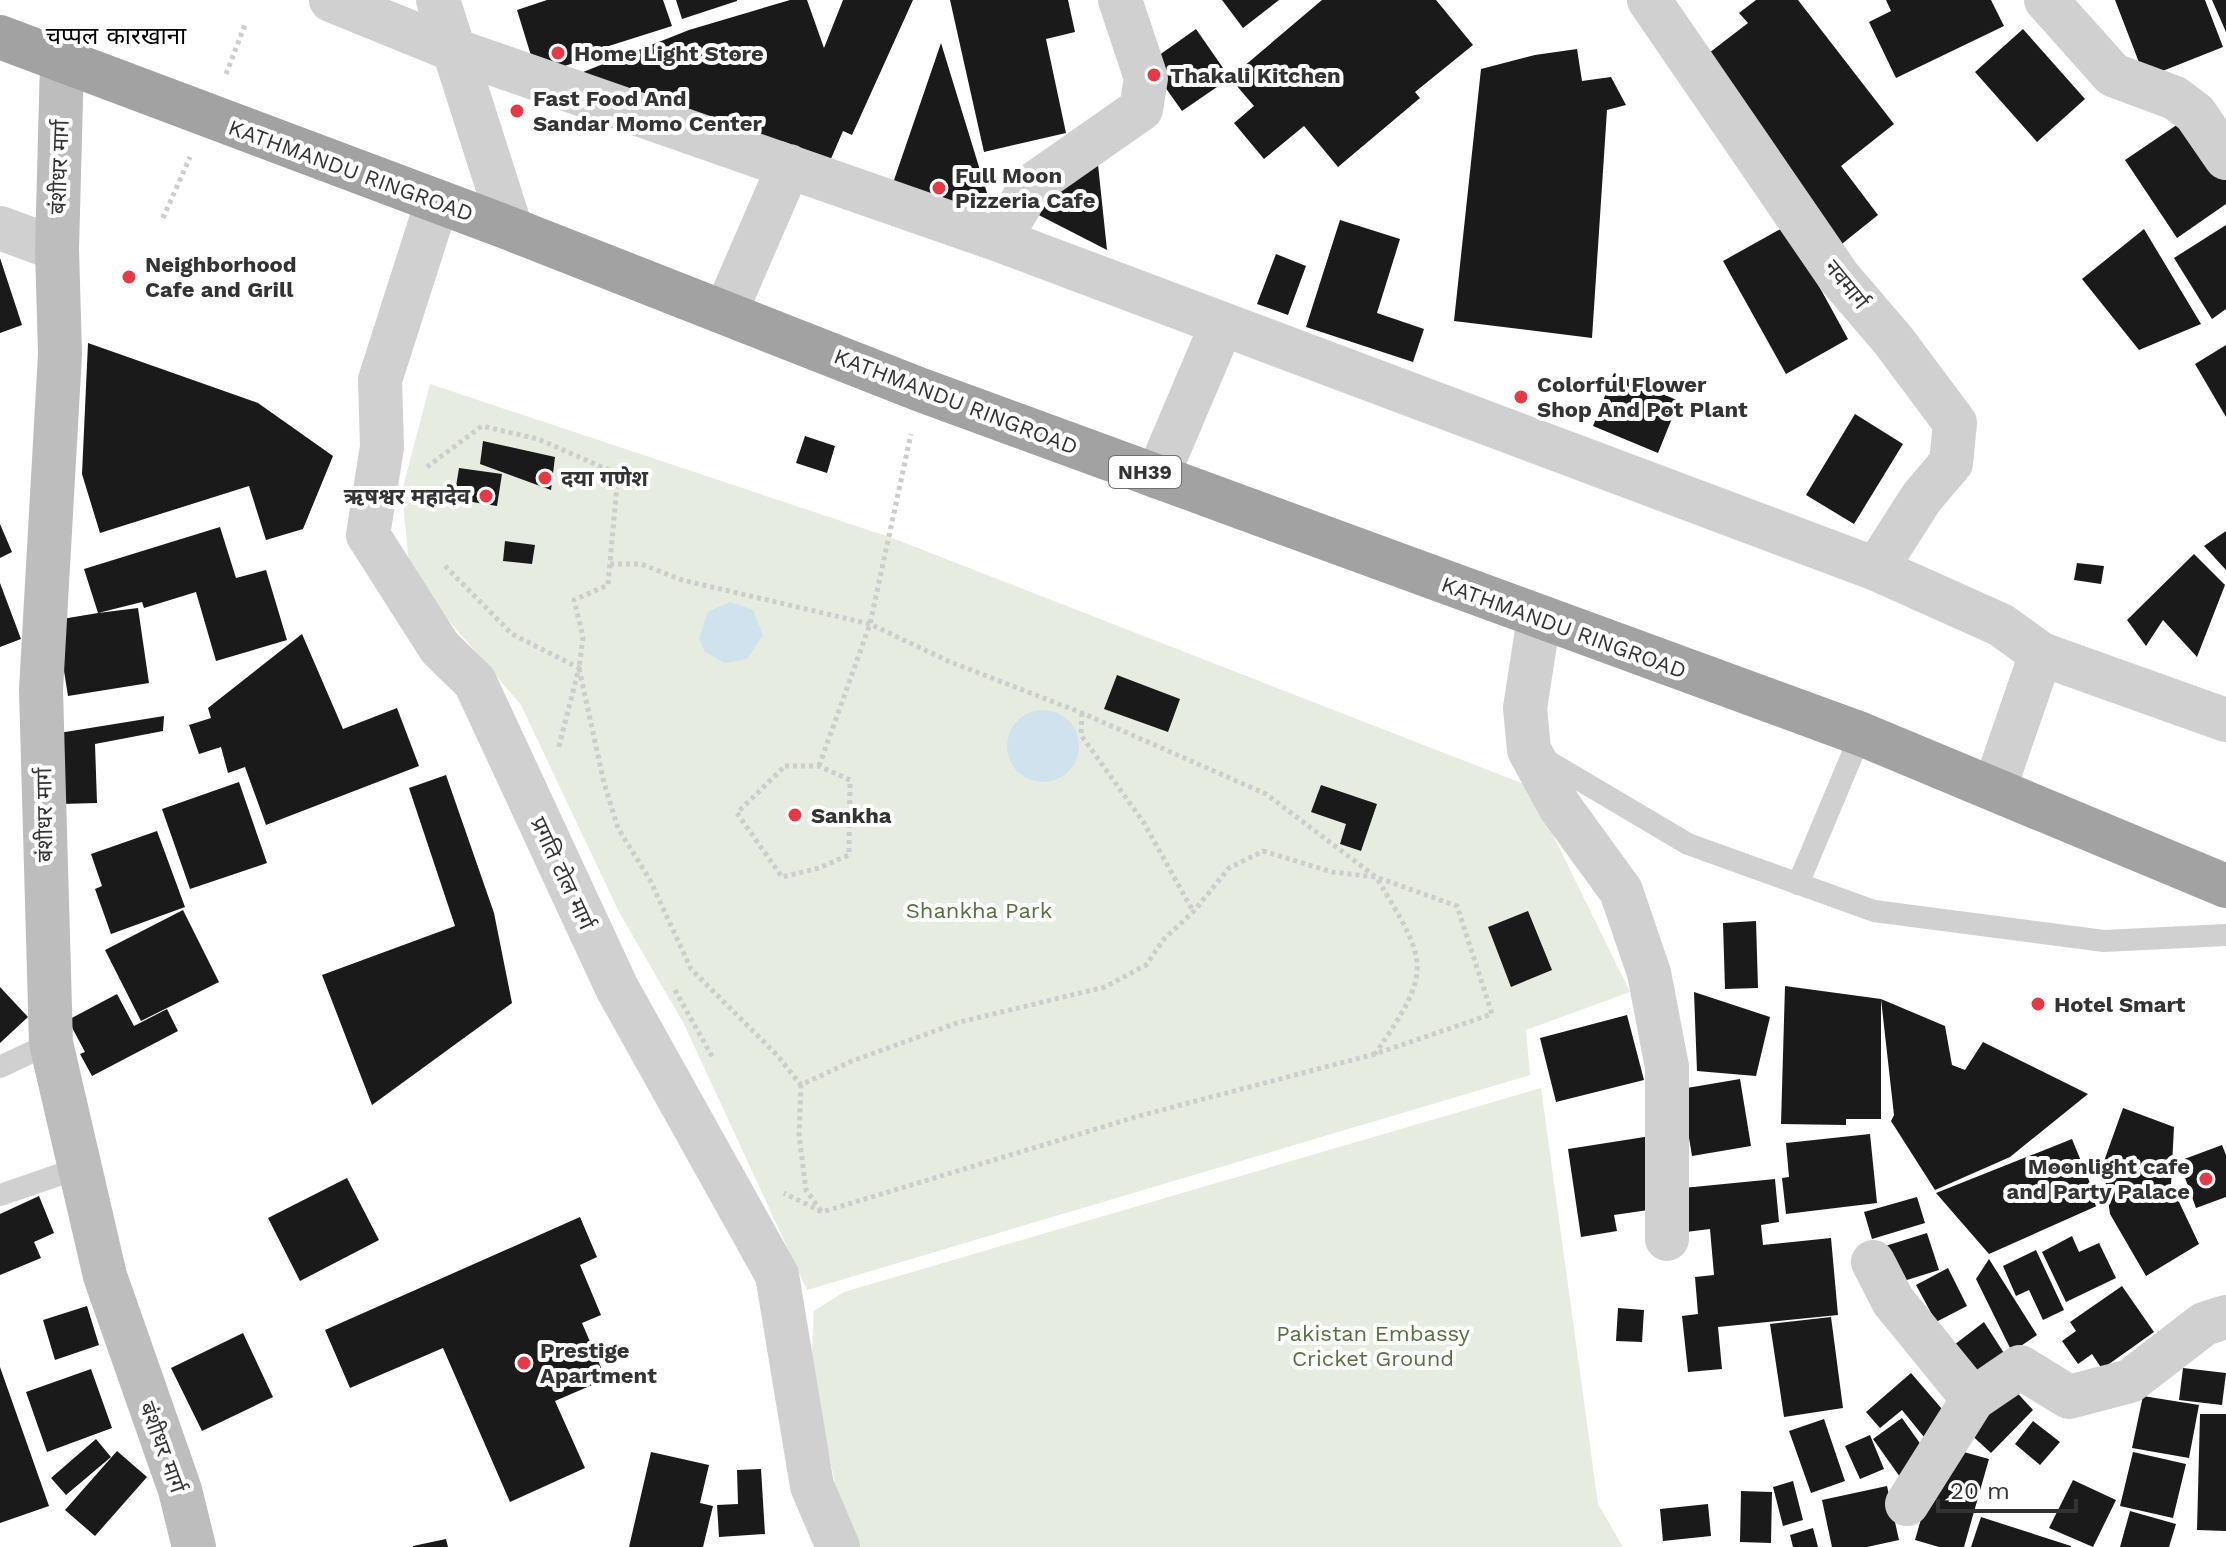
<svg xmlns="http://www.w3.org/2000/svg" width="2226" height="1547" viewBox="0 0 2226 1547" font-family="'Work Sans','Noto Sans Devanagari',sans-serif">
  <rect width="100%" height="100%" fill="#fff"/>
  <path fill="#e6ecdf" d="M430 384 892 538 1529 786 1630 992 1526 1030 1530 1075 807 1290 684 1024 619 912 521 705 410 575 402 491Z
    M1541 1088 1598 1504 1623 1547H858L835 1483 811 1371 814 1311 844 1292Z"/>
  <path fill="#cfe2ee" d="M730 602 753 610 763 635 747 659 725 663 705 652 699 638 708 612Z
    M1007 746a36 36 0 1 1 72 0a36 36 0 1 1-72 0Z"/>
  <path fill="#1a1a1a" d="M547 0H663L672 26 593 51 595 56 537 75 517 10Z
    M676 0H737V1L682 19Z
    M790 0H807L824 48 843 0H913L852 135 843 131 830 161 785 142 709 125 568 78 689 30Z
    M950 0H1068L1075 32 1046 39 1066 133 984 152Z
    M1222 0H1279L1243 28Z
    M1322 0H1436L1473 45 1415 92 1420 98 1338 167 1304 126 1264 159 1234 123 1254 106 1230 78Z
    M1756 0H1798L1894 124 1841 166 1878 215 1838 247 1696 63 1748 23 1739 13Z
    M1886 0H1991L2004 26 1896 78 1869 22 1891 11Z
    M2115 0H2205L2223 47 2145 78Z
    M2212 0H2226V32Z
    M1196 29 1230 78 1182 111 1148 63Z
    M2023 29 2085 99 2037 142 1975 72Z
    M941 43 987 193 971 213 893 183Z
    M1577 49 1582 81 1611 77 1626 105 1607 110 1592 338 1454 321 1481 69 1535 55Z
    M2187 118 2226 175V204L2177 238 2125 160Z
    M1097 155 1107 250 1029 210Z
    M1340 220 1400 239 1377 313 1424 329 1413 362 1306 327Z
    M2226 225V309L2212 319 2174 258Z
    M1786 226 1848 339 1786 374 1723 261Z
    M2144 229 2201 324 2139 350 2082 279Z
    M1276 254 1306 266 1288 315 1257 304Z
    M0 258 22 325 0 333Z
    M88 343 258 403 333 456 303 529 266 540 249 486 100 533 82 474Z
    M2226 345V417L2195 364Z
    M1614 373 1679 401 1658 453 1593 426Z
    M1855 414 1903 444 1854 524 1806 495Z
    M805 436 835 446 827 473 796 463Z
    M483 441 555 457 551 490 480 464Z
    M459 468 502 474 497 506 454 499Z
    M0 524 12 552 0 558Z
    M220 527 236 578 266 570 287 640 216 661 196 592 144 608 142 602 98 613 138 608 149 683 68 696 56 620 98 613 84 569Z
    M2226 531V570L2204 546Z
    M505 541 535 545 532 564 503 561Z
    M2194 554 2225 585 2197 657 2163 620 2146 646 2127 620Z
    M2077 563 2104 566 2101 584 2074 580Z
    M0 583 21 639 0 647Z
    M302 634 343 729 397 708 419 766 266 825 245 767 228 773 221 747 199 754 189 725 211 718 208 708Z
    M1117 675 1180 699 1168 732 1104 709Z
    M164 716 163 731 95 744 97 803 61 804 59 733Z
    M446 775 494 913 512 1003 372 1105 322 975 455 926 409 788Z
    M239 782 267 863 190 889 162 809Z
    M1321 785 1377 804 1361 851 1340 844 1346 824 1311 812Z
    M157 831 185 907 111 934 95 889 102 886 91 854Z
    M183 910 219 982 141 1021 105 950Z
    M1528 911 1552 970 1511 987 1488 927Z
    M1756 921 1758 988 1725 989 1723 923Z
    M1785 986 1881 999 1945 1026 1952 1065 1965 1070 1983 1042 2088 1094 2010 1157 1935 1190 1891 1121 1894 1115 1881 999V1119H1846V1125L1781 1124Z
    M0 987 28 1017 0 1043Z
    M1694 992 1770 1017 1756 1076 1697 1071Z
    M117 994 134 1026 167 1009 178 1031 92 1076 80 1054 85 1052 68 1020Z
    M1627 1015 1644 1080 1556 1102 1540 1038Z
    M1740 1079 1751 1146 1692 1156 1681 1089Z
    M2123 1108 2174 1127 2171 1185 2199 1244 2146 1276 2110 1214 2103 1164Z
    M1870 1134 1877 1203 1786 1214 1782 1178 1789 1177 1786 1143Z
    M1651 1136 1655 1209 1614 1215 1617 1231 1581 1237 1568 1149Z
    M2072 1139 2099 1205 1989 1254 1936 1193Z
    M2222 1145 2226 1155V1197L2196 1208 2179 1161Z
    M347 1178 379 1240 300 1281 268 1218Z
    M1775 1179 1779 1222 1761 1225 1763 1245 1831 1238 1838 1315 1718 1327 1722 1369 1688 1372 1682 1316 1698 1314 1695 1277 1714 1275 1710 1229 1678 1233 1673 1189Z
    M39 1196 54 1233 34 1242 41 1258 0 1275V1214Z
    M1917 1197 1925 1223 1872 1239 1864 1212Z
    M580 1217 597 1257 580 1265 601 1315 582 1323 606 1379 555 1401 585 1468 510 1502 443 1348 350 1388 325 1330Z
    M1927 1233 1939 1270 1894 1284 1882 1247Z
    M2072 1236 2079 1252 2099 1243 2116 1278 2066 1302 2042 1252Z
    M2036 1250 2064 1310 2043 1320 2029 1290 2016 1296 2003 1266Z
    M1989 1259 2037 1335 2012 1352 1976 1279Z
    M1948 1268 1967 1306 1936 1322 1916 1285Z
    M2122 1286 2154 1332 2102 1369 2092 1354 2078 1364 2062 1341 2076 1331 2070 1322Z
    M87 1306 99 1345 55 1360 43 1320Z
    M1618 1308 1644 1310 1642 1342 1616 1341Z
    M1831 1317 1843 1408 1784 1417 1770 1324Z
    M1984 1322 2011 1364 1977 1381 1954 1345Z
    M243 1333 273 1397 202 1431 171 1368Z
    M0 1367 49 1506 0 1523Z
    M2183 1368 2226 1373 2222 1405 2179 1400Z
    M91 1369 112 1428 47 1452 26 1392Z
    M1911 1373 1948 1416 1924 1437 1902 1410 1880 1428 1866 1412Z
    M2011 1386 2033 1410 1991 1453 1966 1430Z
    M2143 1396 2199 1405 2189 1458 2132 1448Z
    M2200 1414H2226V1531L2197 1530Z
    M1902 1418 1929 1456 1900 1477 1873 1439Z
    M1824 1419 1845 1481 1811 1493 1789 1431Z
    M2033 1421 2060 1442 2040 1465 2015 1444Z
    M1870 1435 1884 1469 1860 1479 1845 1446Z
    M96 1439 111 1457 66 1495 51 1478Z
    M1942 1446 1989 1459 1964 1547H1939L1915 1540Z
    M117 1451 147 1477 95 1536 65 1510Z
    M651 1452 709 1465 700 1503 713 1506 703 1547H629Z
    M2133 1452 2186 1464 2173 1518 2120 1506Z
    M761 1469 765 1534 719 1537 717 1505 738 1504 737 1470Z
    M2073 1480 2116 1500 2093 1547 2049 1528Z
    M1793 1481 1803 1520 1783 1526 1773 1487Z
    M1887 1486 1899 1540 1867 1547H1832L1822 1500Z
    M1741 1491 1772 1492 1771 1543 1740 1542Z
    M1708 1504 1711 1536 1663 1541 1660 1509Z
    M2130 1511 2176 1524 2169 1547H2120Z
    M1981 1517 2071 1546V1547H1971Z
    M1813 1528 1818 1547H1793L1790 1535Z
    M446 1539 448 1547H413V1546Z"/>
  <g fill="none" stroke-linecap="round" stroke-linejoin="round">
    <path stroke="#cdcdcd" stroke-width="5" stroke-dasharray="4 4" stroke-linecap="butt" d="M226 74 245 25
      M163 218 190 157
      M427 467 482 426 538 439 618 474 608 585 574 600 583 637 579 668 604 783 618 828 650 880 691 969 777 1055 801 1085
      M610 564H641L682 580 870 624 948 661 1082 713 1266 794 1376 877 1457 906 1492 1014 1375 1054 1139 1116 822 1212 784 1193
      M445 566 512 634 579 668 558 750
      M1082 713 1081 735 1144 823 1193 911
      M785 766H819L850 780 849 855 819 868 782 877 737 813Z
      M819 766 870 624 911 434
      M675 990 713 1058
      M821 1211 806 1190 799 1135 801 1085 852 1061 960 1022 1105 987 1146 965 1164 939 1194 911 1229 868 1263 851 1332 872 1376 877C1429 964 1433 970 1375 1054"/>
    <path stroke="#d0d0d0" stroke-width="22" d="M1541 757 1688 844 1874 911 2104 941 2226 935
      M1798 884 1861 734
      M0 1067 51 1043
      M0 1195 79 1168"/>
    <path stroke="#d0d0d0" stroke-width="44" d="M331 0 454 50 999 240 1876 569 2001 625 2041 654 2226 720
      M438 0 511 229
      M1649 0 1839 277 1893 340 1955 423 1951 463 1922 497 1876 569
      M2046 0 2113 75 2175 98 2195 113 2226 158
      M437 202 380 380 382 447 368 535 440 648 475 682 617 988 777 1275 812 1486 838 1547
      M0 228 57 249
      M999 240 1031 186 1141 109 1146 78 1120 0
      M726 311 789 166
      M1157 477 1222 324
      M1539 618 1525 708 1529 750 1560 807 1621 891 1649 973 1667 1067V1239
      M1995 787 2041 654
      M1873 1262 1893 1301 1973 1399
      M1907 1504 1973 1399 2020 1367 2069 1397 2130 1381 2204 1324 2226 1317"/>
    <path stroke="#bdbdbd" stroke-width="44" d="M62 62 57 249 60 354 41 690 51 1043 105 1276 180 1490 194 1547"/>
    <path stroke="#a2a2a2" stroke-width="44" d="M0 37 511 229 921 390 1861 734 2226 886"/>
  </g>
  <g fill="#e63946" stroke="#fff" stroke-width="3">
    <circle cx="558" cy="53" r="8"/>
    <circle cx="1154" cy="75" r="8"/>
    <circle cx="517" cy="111" r="8"/>
    <circle cx="939" cy="188" r="8"/>
    <circle cx="129" cy="277" r="8"/>
    <circle cx="1521" cy="397" r="8"/>
    <circle cx="545" cy="478" r="8"/>
    <circle cx="486" cy="496" r="8"/>
    <circle cx="795" cy="815" r="8"/>
    <circle cx="2038" cy="1004" r="8"/>
    <circle cx="2206" cy="1179" r="8"/>
    <circle cx="524" cy="1363" r="8"/>
  </g>
  <g text-anchor="middle" stroke-width="8" stroke-linejoin="round" paint-order="stroke">
    <rect fill="#fff" stroke="#707070" stroke-width="2" x="1109" y="456" width="72" height="32" rx="6"/>
    <g font-size="20" font-weight="bold" fill="#333">
      <text x="1145" y="479">NH39</text>
    </g>
    <g font-size="22" font-weight="bold" fill="#333" stroke="#fff" text-anchor="start">
      <text x="574" y="61">Home Light Store</text>
      <text x="1170" y="83">Thakali Kitchen</text>
      <text x="533" y="106">Fast Food And<tspan x="533" dy="25">Sandar Momo Center</tspan></text>
      <text x="955" y="183">Full Moon<tspan x="955" dy="25">Pizzeria Cafe</tspan></text>
      <text x="145" y="272">Neighborhood<tspan x="145" dy="25">Cafe and Grill</tspan></text>
      <text x="1537" y="392">Colorful Flower<tspan x="1537" dy="25">Shop And Pot Plant</tspan></text>
      <text x="561" y="486">दया गणेश</text>
      <text x="470" y="504" text-anchor="end">ऋषश्वर महादेव</text>
      <text x="811" y="823">Sankha</text>
      <text x="2054" y="1012">Hotel Smart</text>
      <text x="2190" y="1174" text-anchor="end">Moonlight cafe<tspan x="2190" dy="25">and Party Palace</tspan></text>
      <text x="540" y="1358">Prestige<tspan x="540" dy="25">Apartment</tspan></text>
    </g>
    <g font-size="22" fill="#333" stroke="#fff">
      <text transform="translate(59 167) rotate(-88)" y="8">बंशीधर मार्ग</text>
      <text transform="translate(351 170) rotate(20)" y="8">KATHMANDU RINGROAD</text>
      <text transform="translate(1847 284) rotate(51)" y="8">नवमार्ग</text>
      <text transform="translate(956 401) rotate(21)" y="8">KATHMANDU RINGROAD</text>
      <text transform="translate(1564 627) rotate(20)" y="8">KATHMANDU RINGROAD</text>
      <text transform="translate(44 815) rotate(-91)" y="8">बंशीधर मार्ग</text>
      <text transform="translate(563 873) rotate(65)" y="8">प्रगति टोल मार्ग</text>
      <text transform="translate(163 1447) rotate(70)" y="8">बंशीधर मार्ग</text>
    </g>
    <g font-size="22" fill="#56703f" stroke="#fff">
      <text x="979" y="918">Shankha Park</text>
      <text x="1373" y="1341">Pakistan Embassy<tspan x="1373" dy="25">Cricket Ground</tspan></text>
    </g>
    <g font-size="24" fill="#000" stroke="#fff">
      <text x="116" y="44">चप्पल कारखाना</text>
    </g>
  </g>
  <path d="M1938 1499v12h138v-12" fill="none" stroke="#333333" stroke-width="4"/>
  <text x="1950" y="1499" font-size="24" fill="#333333" stroke="#ffffff" stroke-width="6" paint-order="stroke">20 m</text>
</svg>
